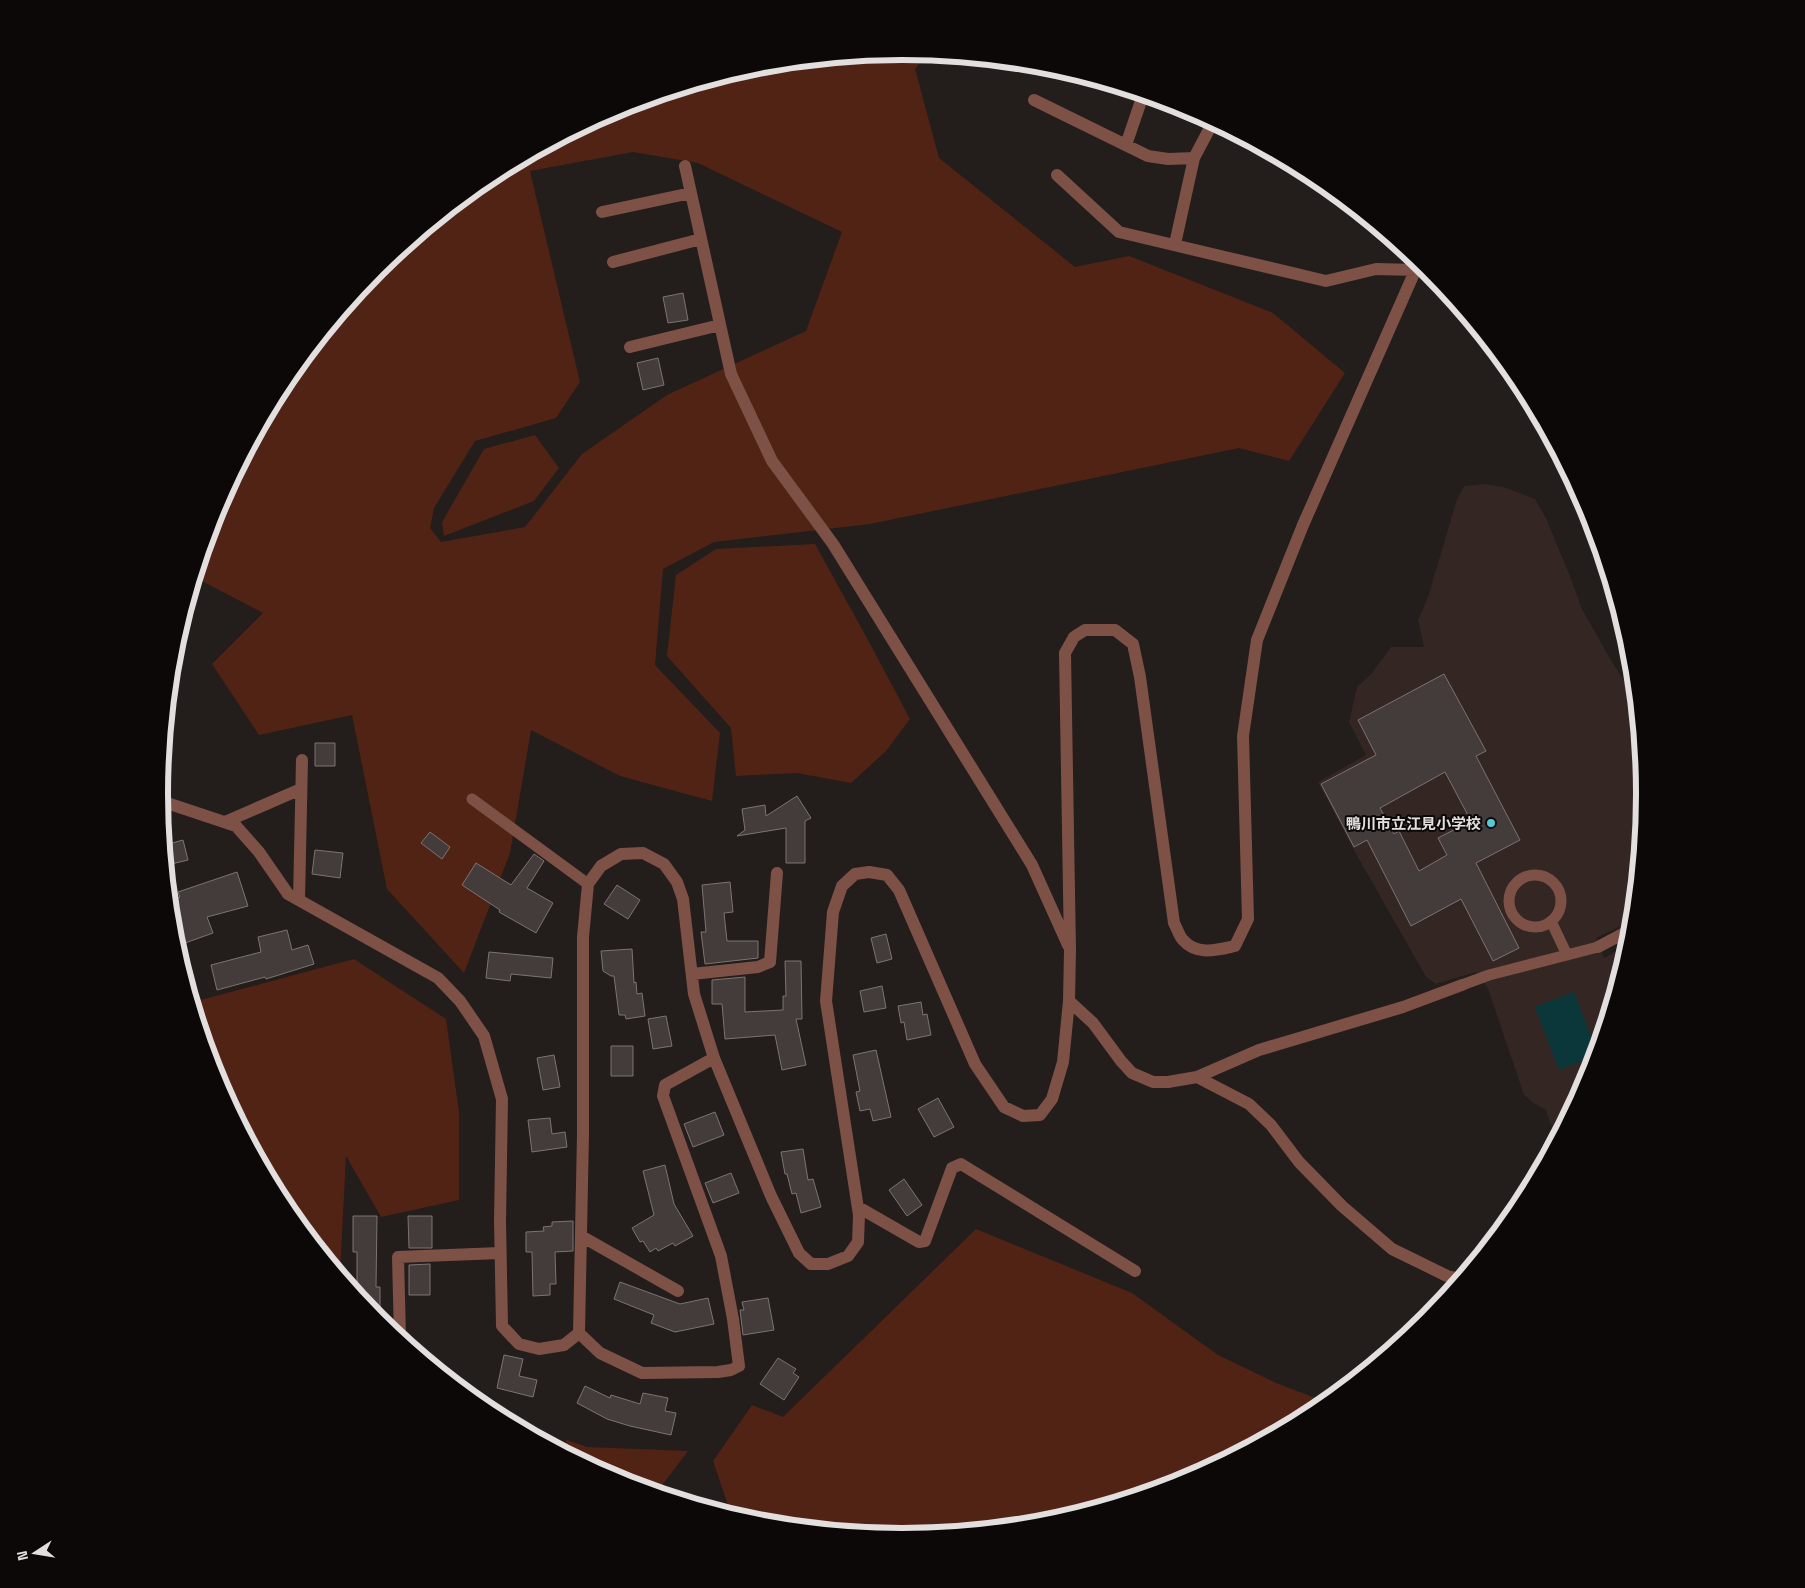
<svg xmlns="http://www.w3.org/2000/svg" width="1805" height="1588" viewBox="0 0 1805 1588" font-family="'Space Grotesk','Noto Sans JP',sans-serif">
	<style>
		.built { fill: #332623 }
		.green { fill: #512315; fill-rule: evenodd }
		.water { fill: #0b373b }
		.building { fill: #433c3a; stroke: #7c7472; fill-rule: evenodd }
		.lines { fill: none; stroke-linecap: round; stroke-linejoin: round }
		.service { stroke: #7d5145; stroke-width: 11 }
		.minor { stroke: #7d5145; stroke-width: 12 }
		.poi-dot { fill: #52cbd7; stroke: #0b0807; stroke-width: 2 }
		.labels { text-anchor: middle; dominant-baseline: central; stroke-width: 4; stroke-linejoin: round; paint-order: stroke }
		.poi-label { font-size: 15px; font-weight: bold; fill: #e3dfde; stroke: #0b0807; text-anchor: end }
		.rim { fill: none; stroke: #e3dfde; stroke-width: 6 }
	</style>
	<rect width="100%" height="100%" fill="#231d1b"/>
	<path class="built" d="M1484 484 1504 487 1535 499 1546 518 1572 581 1581 607 1608 655 1636 701 1645 794 1634 905 1619 927 1596 938 1604 958 1629 944 1589 1079 1556 1140 1546 1110 1532 1102 1524 1095 1488 989 1476 972 1436 984 1426 977 1355 852 1318 782 1366 755 1349 722 1357 687 1371 674 1391 647H1424L1418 620 1428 597 1457 499 1464 486Z"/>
	<path class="green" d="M903 51 927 54 915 69 939 158 1075 267 1129 256 1273 313 1345 373 1289 461 1239 448 870 524 714 542 663 569 655 665 720 733 712 801 620 776 531 730 510 853 464 973 387 889 352 715 259 735 212 664 263 613 196 578 216 509 285 381 378 269 490 176 619 108 758 65ZM633 152 698 163 842 232 806 331 667 395 582 454 525 527 441 542 430 528 434 508 475 441 556 418 580 382 530 171Z
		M535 435 559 468 534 501 444 536 442 522 484 449Z
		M815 544 868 640 910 719 886 751 851 783 797 773 736 776 731 728 667 656 676 575 716 549Z
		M354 959 446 1019 459 1112V1200L381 1217 346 1156 340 1274 285 1206 216 1078 193 1002Z
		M976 1229 1132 1293 1218 1355 1276 1383 1326 1402 1315 1412 1186 1480 1047 1523 902 1537 757 1522 731 1514 713 1461 752 1405 783 1417Z
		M567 1440 587 1447 688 1451 657 1492 618 1480 562 1450Z"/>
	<path class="water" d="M1574 992 1597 1052 1596 1056 1559 1070 1535 1007Z"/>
	<path class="building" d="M683 293 688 320 668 323 663 297Z
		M658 358 664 385 643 390 637 363Z
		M1444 674 1486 751 1476 756 1520 840 1476 863 1519 948 1493 961 1461 899 1411 926 1367 840 1354 847 1321 784 1376 755 1358 720ZM1445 772 1471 821 1438 838 1447 855 1419 871 1399 831 1394 834 1380 808Z
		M315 743H335V766H315Z
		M797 796 811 818 805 821V863H786V828L737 836 745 830 742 809 765 805 766 816Z
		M430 832 450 847 442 859 421 843Z
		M183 840 188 860 167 865 165 845Z
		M315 850 343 853 340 878 312 874Z
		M534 854 544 861 527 888 553 903 536 933 499 912 500 910 462 885 476 863 511 885Z
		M237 872 248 906 207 917 213 933 185 943 181 926 176 918H174L170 900 180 897 178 892Z
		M730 882 733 912 724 913 727 941H758V958L705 964 701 932H706L702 885Z
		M617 885 640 900 628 919 604 904Z
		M287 930 292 950 308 945 314 964 266 979 265 977 217 990 211 965 261 952 258 937Z
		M886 934 892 959 877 963 871 938Z
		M632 949 634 983 636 982 637 994 642 993 645 1016 626 1019 625 1015H619L614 976H611L603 971 601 951Z
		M489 952 553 958 551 978 511 974 510 981 486 978Z
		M785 961H801L802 1019H796L806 1065 782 1070 775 1035 725 1039 722 1004H712V980L745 977V1012L783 1010V996H786Z
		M882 986 886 1008 864 1012 860 991Z
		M921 1002 923 1015 927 1014 931 1035 907 1040 904 1022 901 1023 898 1006Z
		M666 1016 672 1046 653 1049 648 1019Z
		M611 1046H633V1076H611Z
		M876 1050 891 1117 873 1121 870 1109 860 1111 856 1092 860 1091 853 1055Z
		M554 1055 560 1087 543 1090 537 1058Z
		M938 1098 954 1127 934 1137 918 1109Z
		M715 1112 724 1135 693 1147 684 1124Z
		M550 1118 552 1134 565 1132 567 1147 532 1152 528 1120Z
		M803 1149 808 1180 813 1179 821 1207 801 1213 796 1193 792 1194 787 1174H785L781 1152Z
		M665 1165 674 1204 693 1236 675 1246 673 1243 658 1251 656 1248 650 1252 643 1241 640 1242 632 1228 654 1215 643 1171Z
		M731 1173 739 1193 713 1203 705 1183Z
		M904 1179 922 1205 907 1216 889 1190Z
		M353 1216H377L376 1287H380V1321L357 1294V1252H353Z
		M408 1216H432V1248H409Z
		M573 1221V1251L555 1252 556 1284H550V1295L533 1296 532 1252H526V1232L544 1231 543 1227 552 1226V1222Z
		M430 1264V1295H409V1265Z
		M620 1282 680 1304 708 1298 714 1324 675 1332 651 1323 654 1315 614 1299Z
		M768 1298 774 1330 743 1335 740 1310H744L742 1302Z
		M504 1355 523 1359 519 1376 537 1380 533 1397 497 1388Z
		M778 1358 796 1369 793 1373 799 1377 784 1400 760 1384Z
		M585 1386 610 1398 611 1395 640 1404 643 1393 668 1398 665 1411 676 1413 671 1435 630 1426 607 1419 577 1403Z"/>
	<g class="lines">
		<path class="service" d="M472 799 588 884
			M1509 901a26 26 0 1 1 52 0a26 26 0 1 1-52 0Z
			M1551 921 1567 955
			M1462 985 1489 975 1598 947"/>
		<path class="minor" d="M1034 100 1148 156 1168 159 1194 158 1213 122
			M1126 145 1143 95
			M685 166 731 374 772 461 833 544 1032 865 1068 945
			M1057 175 1119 232 1326 281 1376 269 1416 270
			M602 212 691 193
			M1175 244 1194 158
			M613 262 701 239
			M630 347 720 325
			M161 801 236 826 259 852 288 894 438 978 460 1001 484 1036 502 1099 500 1221 502 1326 519 1344 539 1349 564 1345 579 1333 583 1134V937L588 884 601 866 621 854 643 853 664 864 677 882 683 899 694 994 714 1058 771 1196 799 1253 811 1264H828L848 1256 858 1242 859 1215 826 1001 833 912 842 886 855 874 869 872 887 875 899 890 975 1064 1004 1107 1023 1116 1040 1115 1052 1099 1063 1062 1069 1001 1070 950 1065 653 1074 637 1085 630H1115L1133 644 1140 677 1174 923C1177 928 1179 936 1183 940 1197 956 1217 950 1235 946L1248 919 1243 736 1257 640 1303 525 1419 262
			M225 822 301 789
			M299 900 302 760
			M173 929 176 938 175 942
			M1598 947 1632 929
			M692 974 758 967 770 962 777 873
			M1069 1001 1093 1023 1121 1061 1132 1073 1153 1082H1168L1197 1077 1259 1050 1403 1007 1462 985
			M1197 1077 1249 1104 1271 1125 1299 1162 1342 1206 1392 1249 1447 1276 1461 1279
			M858 1207 919 1242 925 1241 952 1168 961 1164 1135 1271
			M581 1236 678 1291
			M579 1333 600 1353 642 1373 718 1372 731 1370 739 1366 733 1319 721 1256 663 1096 665 1085 714 1058
			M400 1337 398 1257 500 1253"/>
	</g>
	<circle class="poi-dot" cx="1491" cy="823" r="5"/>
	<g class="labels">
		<g class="poi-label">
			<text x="1481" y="823">鴨川市立江見小学校</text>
		</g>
	</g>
	<path d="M0 0H1805V1588H0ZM168 794a734 734 0 1 1 1468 0a734 734 0 1 1-1468 0Z" fill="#0b0807" fill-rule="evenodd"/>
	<path class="rim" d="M168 794a734 734 0 1 1 1468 0a734 734 0 1 1-1468 0Z"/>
	<g transform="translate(35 1553) rotate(258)" stroke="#0b0807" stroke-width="4" paint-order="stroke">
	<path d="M0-4L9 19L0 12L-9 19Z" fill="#e3dfde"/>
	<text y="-8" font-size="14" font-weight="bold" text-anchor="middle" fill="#e3dfde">N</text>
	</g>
</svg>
